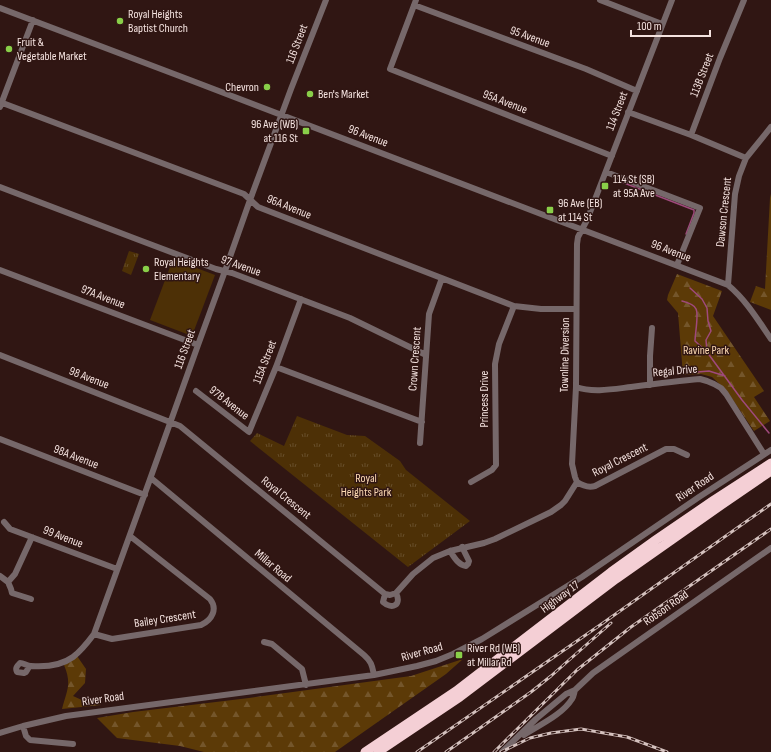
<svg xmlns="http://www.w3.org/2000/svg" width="771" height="752" viewBox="0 0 771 752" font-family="'Sofia Sans Condensed',sans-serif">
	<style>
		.forest { fill: url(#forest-firs) }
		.park { fill: url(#park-tufts) }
		.pitch { fill: #4d3006 }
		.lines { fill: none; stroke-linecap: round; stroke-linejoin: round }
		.stream { stroke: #9f497c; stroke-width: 1.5 }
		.minor { stroke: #76686a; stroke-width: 6 }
		.highway { stroke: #f4cfd5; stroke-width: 9 }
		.rail-casing { stroke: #d4c1be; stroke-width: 3 }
		.rail { stroke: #301613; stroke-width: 1.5; stroke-dasharray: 4.5; stroke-linecap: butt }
		.poi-dot { fill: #89cf49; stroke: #301613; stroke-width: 1.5 }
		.labels { text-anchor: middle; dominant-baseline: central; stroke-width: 3; stroke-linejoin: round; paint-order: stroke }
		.poi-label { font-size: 12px; fill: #f4e2df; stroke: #301613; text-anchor: start }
		.street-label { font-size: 12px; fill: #f4e2df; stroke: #301613 }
		.park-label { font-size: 12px; fill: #fcd9b3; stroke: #301613 }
	</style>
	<defs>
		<pattern id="forest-firs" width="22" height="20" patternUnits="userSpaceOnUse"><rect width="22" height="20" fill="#5c3a07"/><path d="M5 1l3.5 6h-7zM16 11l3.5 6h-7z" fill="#74562b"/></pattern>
		<pattern id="park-tufts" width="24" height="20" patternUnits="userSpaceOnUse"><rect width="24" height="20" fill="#4d3006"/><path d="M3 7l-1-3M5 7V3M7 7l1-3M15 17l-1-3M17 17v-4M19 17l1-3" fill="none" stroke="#674e2a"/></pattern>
	</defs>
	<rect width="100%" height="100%" fill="#301613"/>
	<path class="forest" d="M771 194V310L750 302 756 286 765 289 770 198Z
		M677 274 722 291 713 316 764 391 754 397 770 421 754 431 727 391 712 377 701 374 683 375 678 313 667 300 668 295Z
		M77 656 86 669 85 683 73 696 84 701 101 705 62 709C67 690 72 684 64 665Z
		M463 659 446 674 335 752H204L180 746 117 738 97 718 133 712 249 698 411 676Z"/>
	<path class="park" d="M129 251 139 254 131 275 122 271Z
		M297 416 347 435 365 436 400 461 406 470 470 521 408 567 250 441 257 433 284 446Z"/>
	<path class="pitch" d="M173 259 215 275 192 336 150 320Z"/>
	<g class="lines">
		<path class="stream" d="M619 181 694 210V213L686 234
			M690 288 702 299 707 308 708 321 711 331 706 340 707 352
			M682 301C686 302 694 304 696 309 699 314 695 334 695 341L707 352 742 400 769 433
			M686 373 709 371 725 376"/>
		<path class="minor" d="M416 0 390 69 612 156
			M600 0 662 24
			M414 5 586 69 637 91
			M0 8 190 80 541 214 728 285C746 300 758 320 771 339
			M0 102 244 194 258 207 514 306 541 309H576
			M0 107 33 20
			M628 112 691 135 746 158
			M691 135 720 58 744 0
			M606 172 700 208 677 265
			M0 187 139 240 216 269 232 273 350 318 426 355
			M0 270 198 345
			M728 285 735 194 739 176 746 158 771 127
			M0 355 180 426 385 594 390 595 396 593 413 574 433 558 450 551 484 543 495 539 551 512 561 505 565 501 577 482C583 486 588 488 595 486L666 449H674L687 455
			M276 367 422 422
			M650 385V356L652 328
			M576 387C593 393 614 389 631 387 654 384 677 381 700 379L707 381 714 384 721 388 726 394 764 454
			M196 391 249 432 276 367 301 299
			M0 439 145 495
			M420 443 429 314 442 278
			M151 478 364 655C372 662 372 666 374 675
			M471 482 492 470 496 465 495 364 499 344 514 306
			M577 482 575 477 572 464 576 387 577 244 578 237 587 220 672 0
			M4 522 10 529 117 569
			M450 551C454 557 458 565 466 566L468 564 469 561 462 547
			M0 576 8 582
			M385 594 383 602C392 610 402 605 396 593
			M31 599 12 593 11 589 8 582 15 574 32 537
			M94 634 112 639 201 625C212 620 218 609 210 599L130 536
			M264 642 272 644 302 669 306 685
			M29 667 26 672 24 673 17 672C15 668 17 666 20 663 24 663 27 666 31 666 45 667 62 665 73 657 81 651 88 642 94 634L149 482 198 345 225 271 250 200 291 89 326 0
			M23 726 26 736 30 740 73 744
			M0 733 23 726 66 716 374 675 417 666 436 661 453 654 482 639 582 577 699 497 771 450
			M524 735C539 725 562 715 572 699 574 696 574 693 575 690
			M502 752 536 719 566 694 575 690 593 673 771 548"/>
		<path class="highway" d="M365 752 456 691 611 572 657 539 714 500 771 463
			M378 752 460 697 616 579 717 508 771 471"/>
		<g class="rail-casing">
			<path id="rail" d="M417 752 603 623 771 504
				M446 752 531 692 551 676 611 623
				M494 752 577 670 631 627 771 529
				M501 752 530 738 551 733 581 729 627 737 667 752"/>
		</g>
		<use href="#rail" class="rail"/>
	</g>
	<g class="poi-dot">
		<circle cx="120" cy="21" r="4"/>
		<circle cx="9" cy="49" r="4"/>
		<circle cx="267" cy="87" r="4"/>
		<circle cx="310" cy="94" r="4"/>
		<rect x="302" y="127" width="8" height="8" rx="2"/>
		<rect x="601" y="182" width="8" height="8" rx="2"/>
		<rect x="546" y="206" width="8" height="8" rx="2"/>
		<circle cx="146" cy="269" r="4"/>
		<rect x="455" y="651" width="8" height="8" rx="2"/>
	</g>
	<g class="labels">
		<g class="poi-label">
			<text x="128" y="14">Royal Heights<tspan x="128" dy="14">Baptist Church</tspan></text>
			<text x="17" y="42">Fruit &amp;<tspan x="17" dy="14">Vegetable Market</tspan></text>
			<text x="259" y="87" text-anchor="end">Chevron</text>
			<text x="318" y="94">Ben's Market</text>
			<text x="298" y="124" text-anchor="end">96 Ave (WB)<tspan x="298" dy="14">at 116 St</tspan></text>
			<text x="613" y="179">114 St (SB)<tspan x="613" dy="14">at 95A Ave</tspan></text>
			<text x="558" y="203">96 Ave (EB)<tspan x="558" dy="14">at 114 St</tspan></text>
			<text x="154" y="262">Royal Heights<tspan x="154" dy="14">Elementary</tspan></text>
			<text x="467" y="648">River Rd (WB)<tspan x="467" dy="14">at Millar Rd</tspan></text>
		</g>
		<g class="street-label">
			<text transform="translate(530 37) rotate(20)">95 Avenue</text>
			<text transform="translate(297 44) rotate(-69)">116 Street</text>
			<text transform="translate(702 75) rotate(-69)">113B Street</text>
			<text transform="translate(505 102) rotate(21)">95A Avenue</text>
			<text transform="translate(617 111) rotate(-69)">114 Street</text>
			<text transform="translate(368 136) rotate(21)">96 Avenue</text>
			<text transform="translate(289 207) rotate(22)">96A Avenue</text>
			<text transform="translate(724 212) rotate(-84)">Dawson Crescent</text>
			<text transform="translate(671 251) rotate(21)">96 Avenue</text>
			<text transform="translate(241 266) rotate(19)">97 Avenue</text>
			<text transform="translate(103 297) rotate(21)">97A Avenue</text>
			<text transform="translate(185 349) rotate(-70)">116 Street</text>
			<text transform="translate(565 355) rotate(-89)">Townline Diversion</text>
			<text transform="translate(415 359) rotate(-86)">Crown Crescent</text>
			<text transform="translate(265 362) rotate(-69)">115A Street</text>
			<text transform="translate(675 371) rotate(-5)">Regal Drive</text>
			<text transform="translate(89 378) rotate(21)">98 Avenue</text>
			<text transform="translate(484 399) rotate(-90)">Princess Drive</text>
			<text transform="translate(229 403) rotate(38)">97B Avenue</text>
			<text transform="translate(76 457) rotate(21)">98A Avenue</text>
			<text transform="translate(620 460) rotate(-27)">Royal Crescent</text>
			<text transform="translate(695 487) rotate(-34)">River Road</text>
			<text transform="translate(286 498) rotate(39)">Royal Crescent</text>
			<text transform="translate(63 537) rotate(21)">99 Avenue</text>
			<text transform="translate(273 566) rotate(40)">Millar Road</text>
			<text transform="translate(560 597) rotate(-37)">Highway 17</text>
			<text transform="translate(666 608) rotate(-35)">Robson Road</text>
			<text transform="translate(165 619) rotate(-9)">Bailey Crescent</text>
			<text transform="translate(422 652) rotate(-16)">River Road</text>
			<text transform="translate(103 699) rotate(-8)">River Road</text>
		</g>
		<g class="park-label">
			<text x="706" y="350">Ravine Park</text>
			<text x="366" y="478">Royal<tspan x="366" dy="14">Heights Park</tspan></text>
		</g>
	</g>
	<path d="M631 30v6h79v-6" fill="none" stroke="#f4e2df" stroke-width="2"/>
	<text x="637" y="30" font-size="12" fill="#f4e2df" stroke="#301613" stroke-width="3" paint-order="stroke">100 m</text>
</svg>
